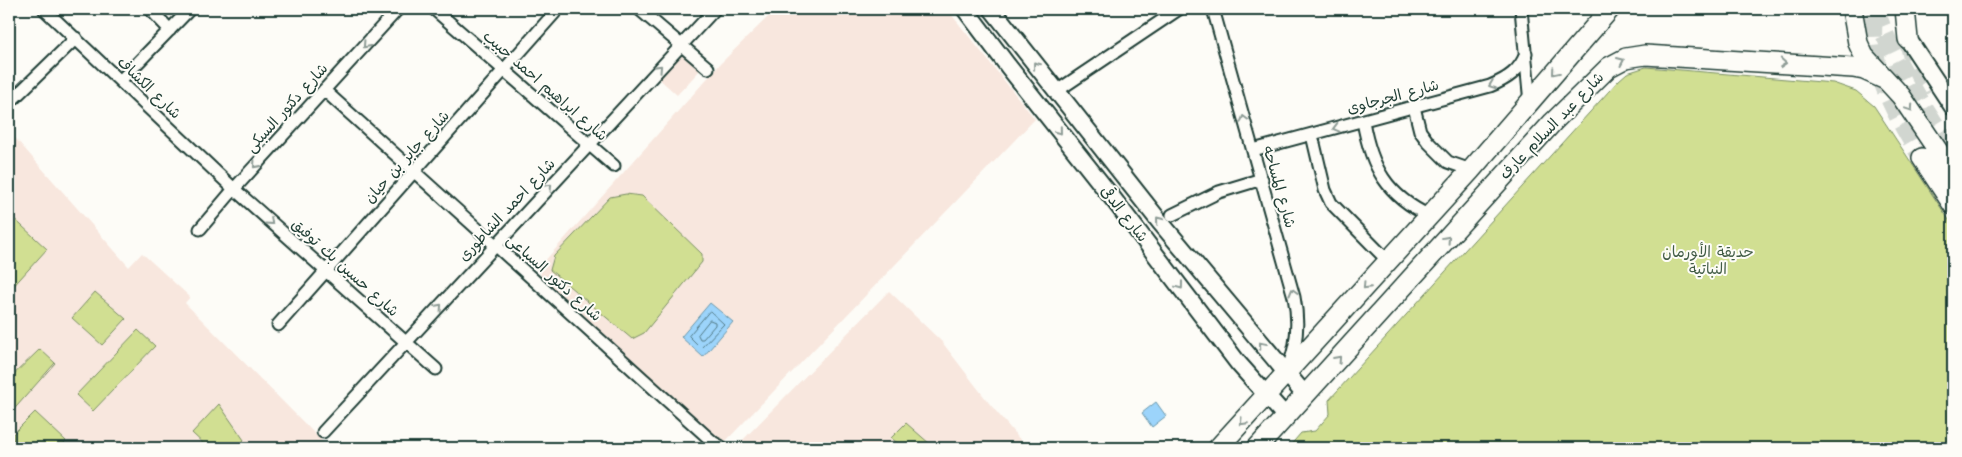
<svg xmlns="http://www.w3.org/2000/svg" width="1962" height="457" viewBox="0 0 1962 457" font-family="'Architects Daughter','Playpen Sans Arabic',sans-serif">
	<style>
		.built { fill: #f8e7de }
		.green { fill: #d1df92; stroke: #788e63 }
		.water { fill: #9cd4fb; stroke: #6a98ab }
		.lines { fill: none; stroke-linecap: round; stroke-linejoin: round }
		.shore { stroke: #517984; stroke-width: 1 }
		.primary-tunnel { stroke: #d1d6d0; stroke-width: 19; stroke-dasharray: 19 9; stroke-linecap: butt }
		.street-casing { stroke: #1f3d34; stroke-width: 15 }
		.secondary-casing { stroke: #1f3d34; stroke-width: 20 }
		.primary-casing { stroke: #1f3d34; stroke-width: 22 }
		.street { stroke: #fdfcf7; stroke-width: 11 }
		.secondary { stroke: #fdfcf7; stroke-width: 16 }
		.primary { stroke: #fdfcf7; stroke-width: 19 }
		.oneway { stroke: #8e9c96 }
		.labels { text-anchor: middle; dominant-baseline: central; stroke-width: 4; stroke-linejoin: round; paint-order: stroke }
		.street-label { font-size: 15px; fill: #1f3d34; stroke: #fdfcf7 }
		.park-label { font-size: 15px; fill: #435d47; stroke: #fdfcf7 }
	</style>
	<rect width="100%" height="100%" fill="#fdfcf7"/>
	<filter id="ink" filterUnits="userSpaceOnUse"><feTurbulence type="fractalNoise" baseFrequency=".02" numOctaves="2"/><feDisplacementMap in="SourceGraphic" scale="10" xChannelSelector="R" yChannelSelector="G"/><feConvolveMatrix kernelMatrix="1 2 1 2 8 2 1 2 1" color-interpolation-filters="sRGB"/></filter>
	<g filter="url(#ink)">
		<path class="built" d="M776 9H947L1035 119 724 443 540 279 542 264 721 63Z
			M679 49 701 69 677 95 655 75Z
			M9 131 129 267 142 253 190 297 185 303 329 448H9Z
			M889 291 942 342 989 403 1027 448H735Z"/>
		<path class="green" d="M1646 67 1833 83 1856 91 1874 106 1953 226V442L1945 448H1288L1301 433 1315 431 1330 414 1329 400 1619 80 1627 73Z
			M626 194 642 196 702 254V262L644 333 632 339 550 270 554 256 610 197Z
			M9 214 47 249 10 290 9 289Z
			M95 292 126 319 102 345 72 318Z
			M138 330 155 346 93 411 76 395Z
			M40 349 55 363 9 415V379Z
			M219 404 244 440 236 448H208L192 433Z
			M35 412 66 441 59 448 14 447 13 434Z
			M906 423 930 444 927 448H904L891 438Z"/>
		<path class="water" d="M710 303 733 322 703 357 681 337Z
			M1156 402 1166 416 1152 427 1142 413Z"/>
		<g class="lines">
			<path class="shore" d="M710 311 724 324 701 348 689 336Z
				M710 320 715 322V325L703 339H700L698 335Z"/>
			<path class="primary-tunnel" d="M1875 9C1893 62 1924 107 1953 154
				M1874 18C1865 63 1900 121 1922 158
				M1908 39 1914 64 1929 93"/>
			<g class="street-casing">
				<path id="street" d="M44 9 234 189 436 369
					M150 9 170 30
					M434 9 614 166
					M639 9 708 68
					M1213 9 1294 297C1299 321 1298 342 1289 365
					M1521 9 1530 103
					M120 81 190 9
					M324 90 714 443 720 446
					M1057 91 1179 9
					M9 103 76 38
					M1414 107 1420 131 1428 142 1448 162 1471 170
					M1363 121C1371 167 1387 196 1430 216
					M1312 135 1325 190 1331 203 1389 262
					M1253 150 1490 86C1507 79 1520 71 1526 53
					M1172 215 1219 192 1262 179
					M200 229 234 189 398 9
					M278 325 558 9
					M323 432 715 9"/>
			</g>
			<g class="secondary-casing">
				<path id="secondary" d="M965 9 1008 66 1114 200 1238 363 1286 417
					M992 9 1160 222 1305 395
					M1908 39 1953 107"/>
			</g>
			<g class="primary-casing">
				<path id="primary" d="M1852 9 1858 43 1864 56 1901 96 1953 173
					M1905 9 1908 39
					M1922 158 1953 205
					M1218 448 1471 170 1610 9
					M1257 448 1553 122 1609 67 1626 58 1645 55 1853 68 1864 70 1886 80"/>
			</g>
			<use href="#street" class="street"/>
			<use href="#secondary" class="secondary"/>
			<use href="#primary" class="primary"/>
		</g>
		<defs><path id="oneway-chevron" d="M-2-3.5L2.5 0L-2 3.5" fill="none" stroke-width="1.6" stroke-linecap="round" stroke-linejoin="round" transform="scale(1.25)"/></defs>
		<g class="oneway">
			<use href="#oneway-chevron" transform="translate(366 45) rotate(132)"/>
			<use href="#oneway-chevron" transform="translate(1621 61) rotate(-24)"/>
			<use href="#oneway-chevron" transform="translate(1783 63) rotate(4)"/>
			<use href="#oneway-chevron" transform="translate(1036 65) rotate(-128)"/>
			<use href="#oneway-chevron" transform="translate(659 68) rotate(-47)"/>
			<use href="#oneway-chevron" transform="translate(1555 72) rotate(130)"/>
			<use href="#oneway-chevron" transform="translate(1492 85) rotate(159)"/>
			<use href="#oneway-chevron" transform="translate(1910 108) rotate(56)"/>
			<use href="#oneway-chevron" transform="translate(1244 119) rotate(-106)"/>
			<use href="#oneway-chevron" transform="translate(1336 128) rotate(165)"/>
			<use href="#oneway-chevron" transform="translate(1059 131) rotate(51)"/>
			<use href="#oneway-chevron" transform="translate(256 165) rotate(132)"/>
			<use href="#oneway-chevron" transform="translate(549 187) rotate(-47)"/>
			<use href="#oneway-chevron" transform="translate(1159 220) rotate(-129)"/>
			<use href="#oneway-chevron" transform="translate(270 222) rotate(42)"/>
			<use href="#oneway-chevron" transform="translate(1447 239) rotate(-48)"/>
			<use href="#oneway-chevron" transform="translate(1180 286) rotate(53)"/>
			<use href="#oneway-chevron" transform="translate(1366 286) rotate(133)"/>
			<use href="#oneway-chevron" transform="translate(1293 292) rotate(-105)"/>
			<use href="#oneway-chevron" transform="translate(439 307) rotate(-48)"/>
			<use href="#oneway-chevron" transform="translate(1262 345) rotate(-130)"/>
			<use href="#oneway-chevron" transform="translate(1338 359) rotate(-48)"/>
			<use href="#oneway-chevron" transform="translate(1243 422) rotate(133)"/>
		</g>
	</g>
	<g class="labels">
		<g class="street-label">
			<text transform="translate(545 86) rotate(41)">شارع ابراهيم احمد حبيب</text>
			<text transform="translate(149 88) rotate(44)">شارع الكشاف</text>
			<text transform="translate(1393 97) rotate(-15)">شارع الجرجاوى</text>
			<text transform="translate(287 108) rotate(-48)">شارع دكتور السبكى</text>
			<text transform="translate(1552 126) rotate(-46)">شارع عبد السلام عارف</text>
			<text transform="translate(407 157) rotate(-48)">شارع جابر بن حيان</text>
			<text transform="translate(1279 187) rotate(74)">شارع المساحه</text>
			<text transform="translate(507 210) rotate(-47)">شارع احمد الشاطورى</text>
			<text transform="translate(1124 214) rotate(52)">شارع الدقى</text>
			<text transform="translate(345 268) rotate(42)">شارع حسين بك توفيق</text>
			<text transform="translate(554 278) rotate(42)">شارع دكتور السباعى</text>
		</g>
		<g class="park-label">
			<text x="1708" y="252">حديقة الأورمان<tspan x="1708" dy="17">النباتية</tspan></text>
		</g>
	</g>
	<rect width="1962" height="457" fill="none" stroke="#fdfcf7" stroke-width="30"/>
	<rect x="15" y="15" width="1932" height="427" fill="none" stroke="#1f3d34" stroke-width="2" filter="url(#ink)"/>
</svg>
